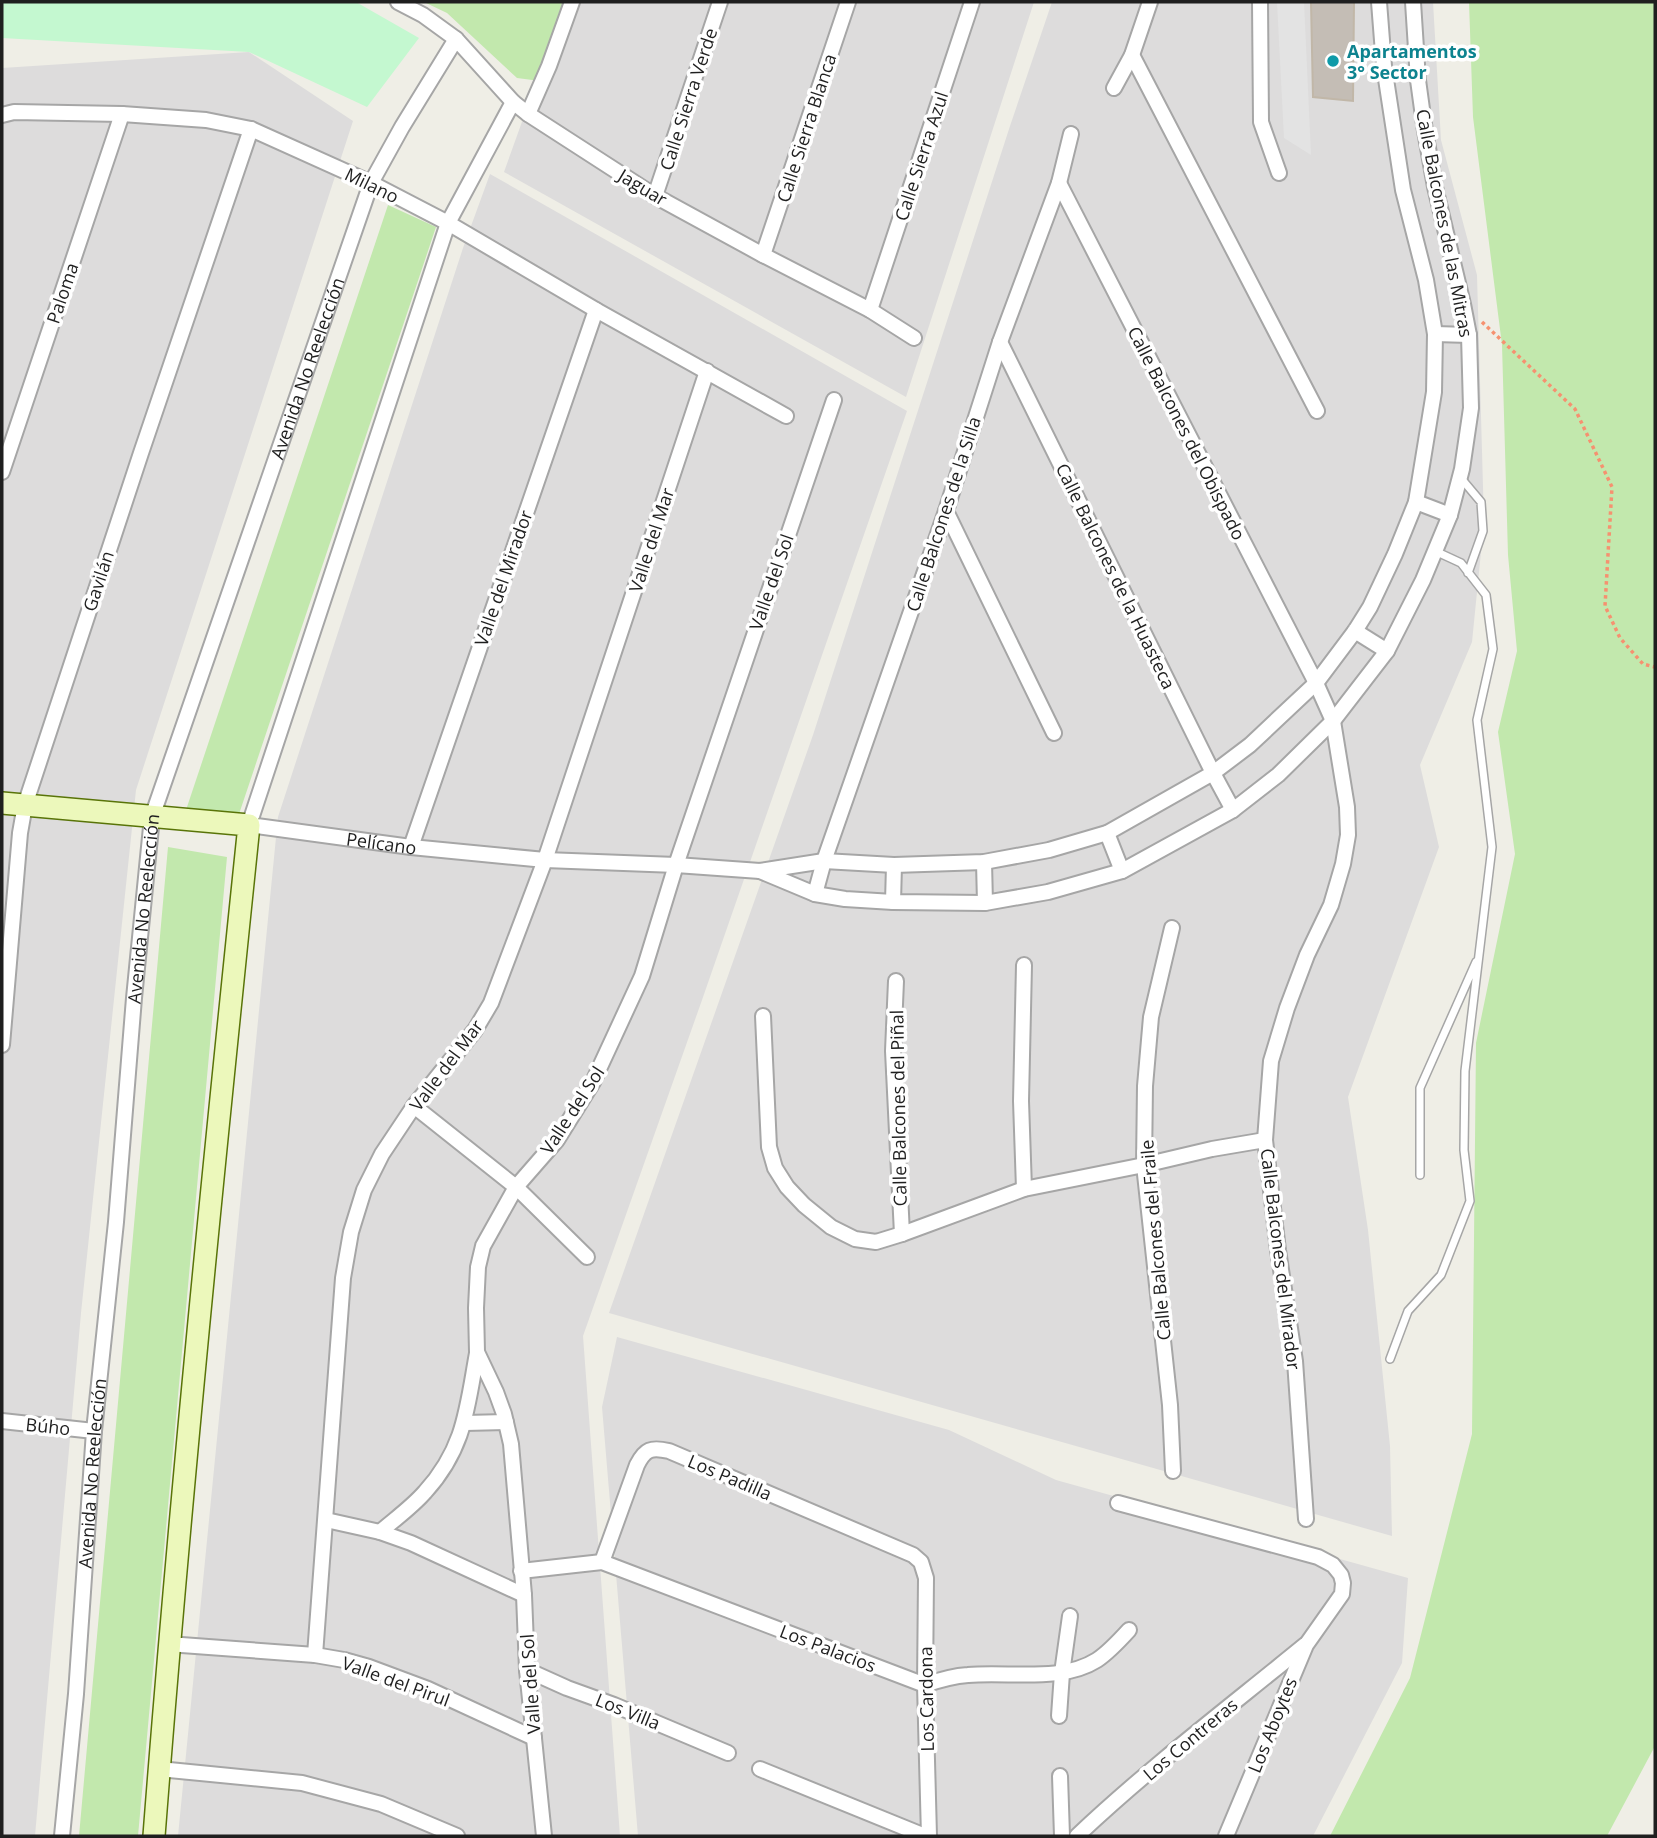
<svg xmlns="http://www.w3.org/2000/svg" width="1657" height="1838" viewBox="0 0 1657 1838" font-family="'Open Sans',sans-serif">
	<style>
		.residential { fill: #dddcdc }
		.grass { fill: #c2e8ad }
		.park { fill: #c4f8d0 }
		.parking { fill: #e3e3e3 }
		.building { fill: #c4bdb5; stroke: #c1b7a8; stroke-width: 2 }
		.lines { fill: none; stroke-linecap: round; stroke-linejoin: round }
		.lane-casing { stroke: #a6a6a6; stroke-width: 10 }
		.street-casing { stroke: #a6a6a6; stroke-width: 18 }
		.secondary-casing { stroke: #597408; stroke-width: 24 }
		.path { stroke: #f69170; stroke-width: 3.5; stroke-dasharray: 3.5 3.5; stroke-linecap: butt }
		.lane { stroke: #fff; stroke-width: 7 }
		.street { stroke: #fff; stroke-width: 14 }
		.secondary { stroke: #ecf8bb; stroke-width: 21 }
		.culture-dot { fill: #0f9aa8; stroke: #fff; stroke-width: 2.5 }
		.labels { text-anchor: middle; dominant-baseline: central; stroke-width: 7; stroke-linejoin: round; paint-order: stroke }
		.culture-label { font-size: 18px; font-weight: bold; fill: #0d838f; stroke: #fff; text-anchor: start }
		.street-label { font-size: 18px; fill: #1f1f1f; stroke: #fff }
	</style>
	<rect width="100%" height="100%" fill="#efeee6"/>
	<path class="residential" d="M565 2H1034L906 397 504 172Z
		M1052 2H1433L1441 140 1477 275 1484 522 1472 642 1420 765 1439 847 1348 1097 1368 1230 1390 1446 1392 1536 609 1313 813 735 1010 126Z
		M249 52 353 121 136 790 81 1313 35 1836H2V68Z
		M490 174 907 411 702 1000 583 1336 620 1836H178L278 817 463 248Z
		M617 1337 949 1430 1056 1480 1408 1578 1402 1663 1313 1836H638L602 1407Z"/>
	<path class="grass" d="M424 2H567L540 81 517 78 447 13Z
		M1469 2H1655V1746L1607 1836H1330L1410 1678 1472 1434 1476 1043 1515 854 1498 732 1517 651 1508 555 1502 345 1473 117Z
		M388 205 436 227 237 820 185 813Z
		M168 847 227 857 138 1836H79Z"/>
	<path class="park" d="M2 2H356L419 38 367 107 249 52 2 38Z"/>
	<path class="parking" d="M1277 2H1304L1311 155 1284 138Z"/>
	<path class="building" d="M1311 2H1354L1353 101 1313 97Z"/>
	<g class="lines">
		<g class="lane-casing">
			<path id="lane" d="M1460 477 1481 502 1483 531 1468 573
				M1420 1175V1088L1476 962
				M1390 1359 1408 1311 1441 1275 1470 1201 1464 1150 1465 1071 1492 847 1477 720 1493 649 1486 595 1461 563 1435 551"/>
		</g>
		<g class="street-casing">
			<g id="street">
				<path d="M398 2 423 15 456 39 513 102 528 114 655 196 763 255 870 310 914 338"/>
				<path d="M1260 2 1261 122 1279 173"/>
				<path d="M1132 55 1317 411"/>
				<path d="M1114 88 1132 55 1150 2"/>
				<path id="s1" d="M513 102 448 223 249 825 411 847 545 860 676 865 760 871 824 861 894 865 984 862 1049 850 1107 833 1213 773 1250 745 1316 683 1355 631 1370 607 1395 554 1416 502 1434 392 1435 334 1426 280 1403 190 1384 66 1379 2"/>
				<path d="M528 114 549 66 572 2"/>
				<path d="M2 115 14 112 122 114 206 120 251 129 371 183 448 223 596 310 786 416"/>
				<path d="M1059 183 1316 683 1333 721 1347 807 1348 835 1343 864 1331 905 1307 955 1287 1008 1271 1061 1265 1140 1278 1250 1295 1361 1306 1519"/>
				<path d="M655 196 720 2"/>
				<path d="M763 255 848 2"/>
				<path d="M870 310 972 2"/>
				<path d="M1435 334 1469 335"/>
				<path d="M1000 342 1213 773 1233 810"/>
				<path d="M2 472 122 114"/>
				<path d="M1416 502 1450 515"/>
				<path d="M946 511 1054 733"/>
				<path d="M1355 631 1387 651"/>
				<path d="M1107 833 1122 871"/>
				<path d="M411 847 596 310"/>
				<path d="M984 862 985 903"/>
				<path d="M760 871 815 894 845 899 893 902 985 903 1048 892 1122 871 1233 810 1278 775 1333 721 1387 651 1423 580 1450 515 1462 469 1471 408 1469 335 1463 304 1435 187 1425 131 1418 80 1413 2"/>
				<path d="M815 894 824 861 946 511 1000 342 1059 183 1071 134"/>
				<path d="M893 902 894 865"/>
				<path d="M1172 928 1151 1017 1145 1086 1144 1165 1170 1405 1173 1471"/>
				<path d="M1024 965 1021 1101 1024 1189"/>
				<path d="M896 981 893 1051 902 1234"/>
				<path d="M763 1016 769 1147 775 1168 787 1187 804 1205 831 1227 855 1239 876 1242 902 1234 1024 1189 1144 1165 1212 1149 1265 1140"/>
				<path d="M2 1045 20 833 25 805 141 453 251 129"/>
				<path d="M414 1106 516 1187 587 1257"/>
				<path d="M2 1421 94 1431"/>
				<path d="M465 1423 506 1422"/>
				<path d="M1118 1503 1318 1557 1333 1565 1341 1575 1343 1583 1342 1594 1306 1645 1226 1836"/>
				<path d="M326 1520 380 1532 411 1543 524 1595"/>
				<path d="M380 1532C395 1519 412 1507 425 1492 465 1448 467 1408 477 1353"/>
				<path d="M602 1562 637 1465C645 1449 651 1447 669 1451L913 1555 921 1562 926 1578 925 1685 929 1836"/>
				<path d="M521 1571 602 1562 925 1685C939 1680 952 1676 968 1675 1008 1671 1061 1683 1097 1660 1109 1652 1119 1641 1129 1630"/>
				<path d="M168 1644 315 1655 344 1660 369 1667 428 1689 534 1738"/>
				<path d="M315 1655 343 1278 351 1232 364 1190 382 1154 414 1106 475 1030 491 1003 545 860 707 371"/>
				<path d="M527 1670 567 1688 614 1705 728 1753"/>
				<path d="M1059 1716 1062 1673 1070 1616"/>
				<path d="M159 1769 302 1783 381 1804 457 1836"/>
				<path d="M760 1769 925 1836"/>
				<path d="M1060 1776 1062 1836"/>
				<path id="s2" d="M62 1836 76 1694 94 1431 116 1222 134 998 152 817 371 183 402 127 456 39"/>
				<path d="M544 1836 527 1670 524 1595 511 1444 504 1414 496 1392 477 1352 476 1308 478 1267 483 1246 516 1187 557 1140 593 1082 642 976 676 865 834 400"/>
				<path d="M1077 1836C1149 1768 1228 1708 1305 1645"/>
			</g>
		</g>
		<g class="secondary-casing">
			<path id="secondary" d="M2 803 249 825C214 1162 180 1499 154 1836"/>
		</g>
		<path class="path" d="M1482 322 1575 409 1612 487 1605 606 1620 638 1643 664 1655 667"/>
		<use href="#lane" class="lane"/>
		<use href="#street" class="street"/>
		<use href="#secondary" class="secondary"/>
	</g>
	<circle class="culture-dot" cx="1333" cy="61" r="7"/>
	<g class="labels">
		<g class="culture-label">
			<text x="1347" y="51">Apartamentos<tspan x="1347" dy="21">3° Sector</tspan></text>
		</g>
		<g class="street-label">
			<text transform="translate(688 99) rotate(-72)">Calle Sierra Verde</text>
			<text transform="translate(806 128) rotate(-72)">Calle Sierra Blanca</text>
			<text transform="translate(921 156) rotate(-72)">Calle Sierra Azul</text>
			<text transform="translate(372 185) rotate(26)">Milano</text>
			<text transform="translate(643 187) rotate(31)">Jaguar</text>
			<text transform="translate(1445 223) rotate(79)">Calle Balcones de las Mitras</text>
			<text transform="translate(62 293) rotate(-71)">Paloma</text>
			<text stroke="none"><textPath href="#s2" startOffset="1498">Avenida No Reelección</textPath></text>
			<text transform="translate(1187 433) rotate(63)">Calle Balcones del Obispado</text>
			<text transform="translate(943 514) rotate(-72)">Calle Balcones de la Silla</text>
			<text transform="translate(651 540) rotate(-72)">Valle del Mar</text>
			<text transform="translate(1116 576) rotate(64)">Calle Balcones de la Huasteca</text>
			<text transform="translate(503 578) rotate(-71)">Valle del Mirador</text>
			<text transform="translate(98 581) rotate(-72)">Gavilán</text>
			<text transform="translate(771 582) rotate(-71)">Valle del Sol</text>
			<text stroke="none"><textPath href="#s1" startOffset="905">Pelícano</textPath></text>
			<text stroke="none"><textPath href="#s2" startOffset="931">Avenida No Reelección</textPath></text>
			<text transform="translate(446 1065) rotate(-53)">Valle del Mar</text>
			<text transform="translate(898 1108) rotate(-91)">Calle Balcones del Piñal</text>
			<text transform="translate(572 1110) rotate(-57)">Valle del Sol</text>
			<text transform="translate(1155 1240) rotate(-95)">Calle Balcones del Fraile</text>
			<text transform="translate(1281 1259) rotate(83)">Calle Balcones del Mirador</text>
			<text transform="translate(48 1426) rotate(6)">Búho</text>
			<text stroke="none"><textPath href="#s2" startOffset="364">Avenida No Reelección</textPath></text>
			<text transform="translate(730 1477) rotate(23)">Los Padilla</text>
			<text transform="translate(828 1648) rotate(21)">Los Palacios</text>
			<text transform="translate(396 1681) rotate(20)">Valle del Pirul</text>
			<text transform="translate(530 1684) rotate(-94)">Valle del Sol</text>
			<text transform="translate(926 1699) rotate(-91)">Los Cardona</text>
			<text transform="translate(628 1711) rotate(22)">Los Villa</text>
			<text transform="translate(1272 1725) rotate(-68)">Los Aboytes</text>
			<text transform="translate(1190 1739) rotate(-40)">Los Contreras</text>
		</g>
	</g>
	<rect width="1657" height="1838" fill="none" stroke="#1f1f1f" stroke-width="7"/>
</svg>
